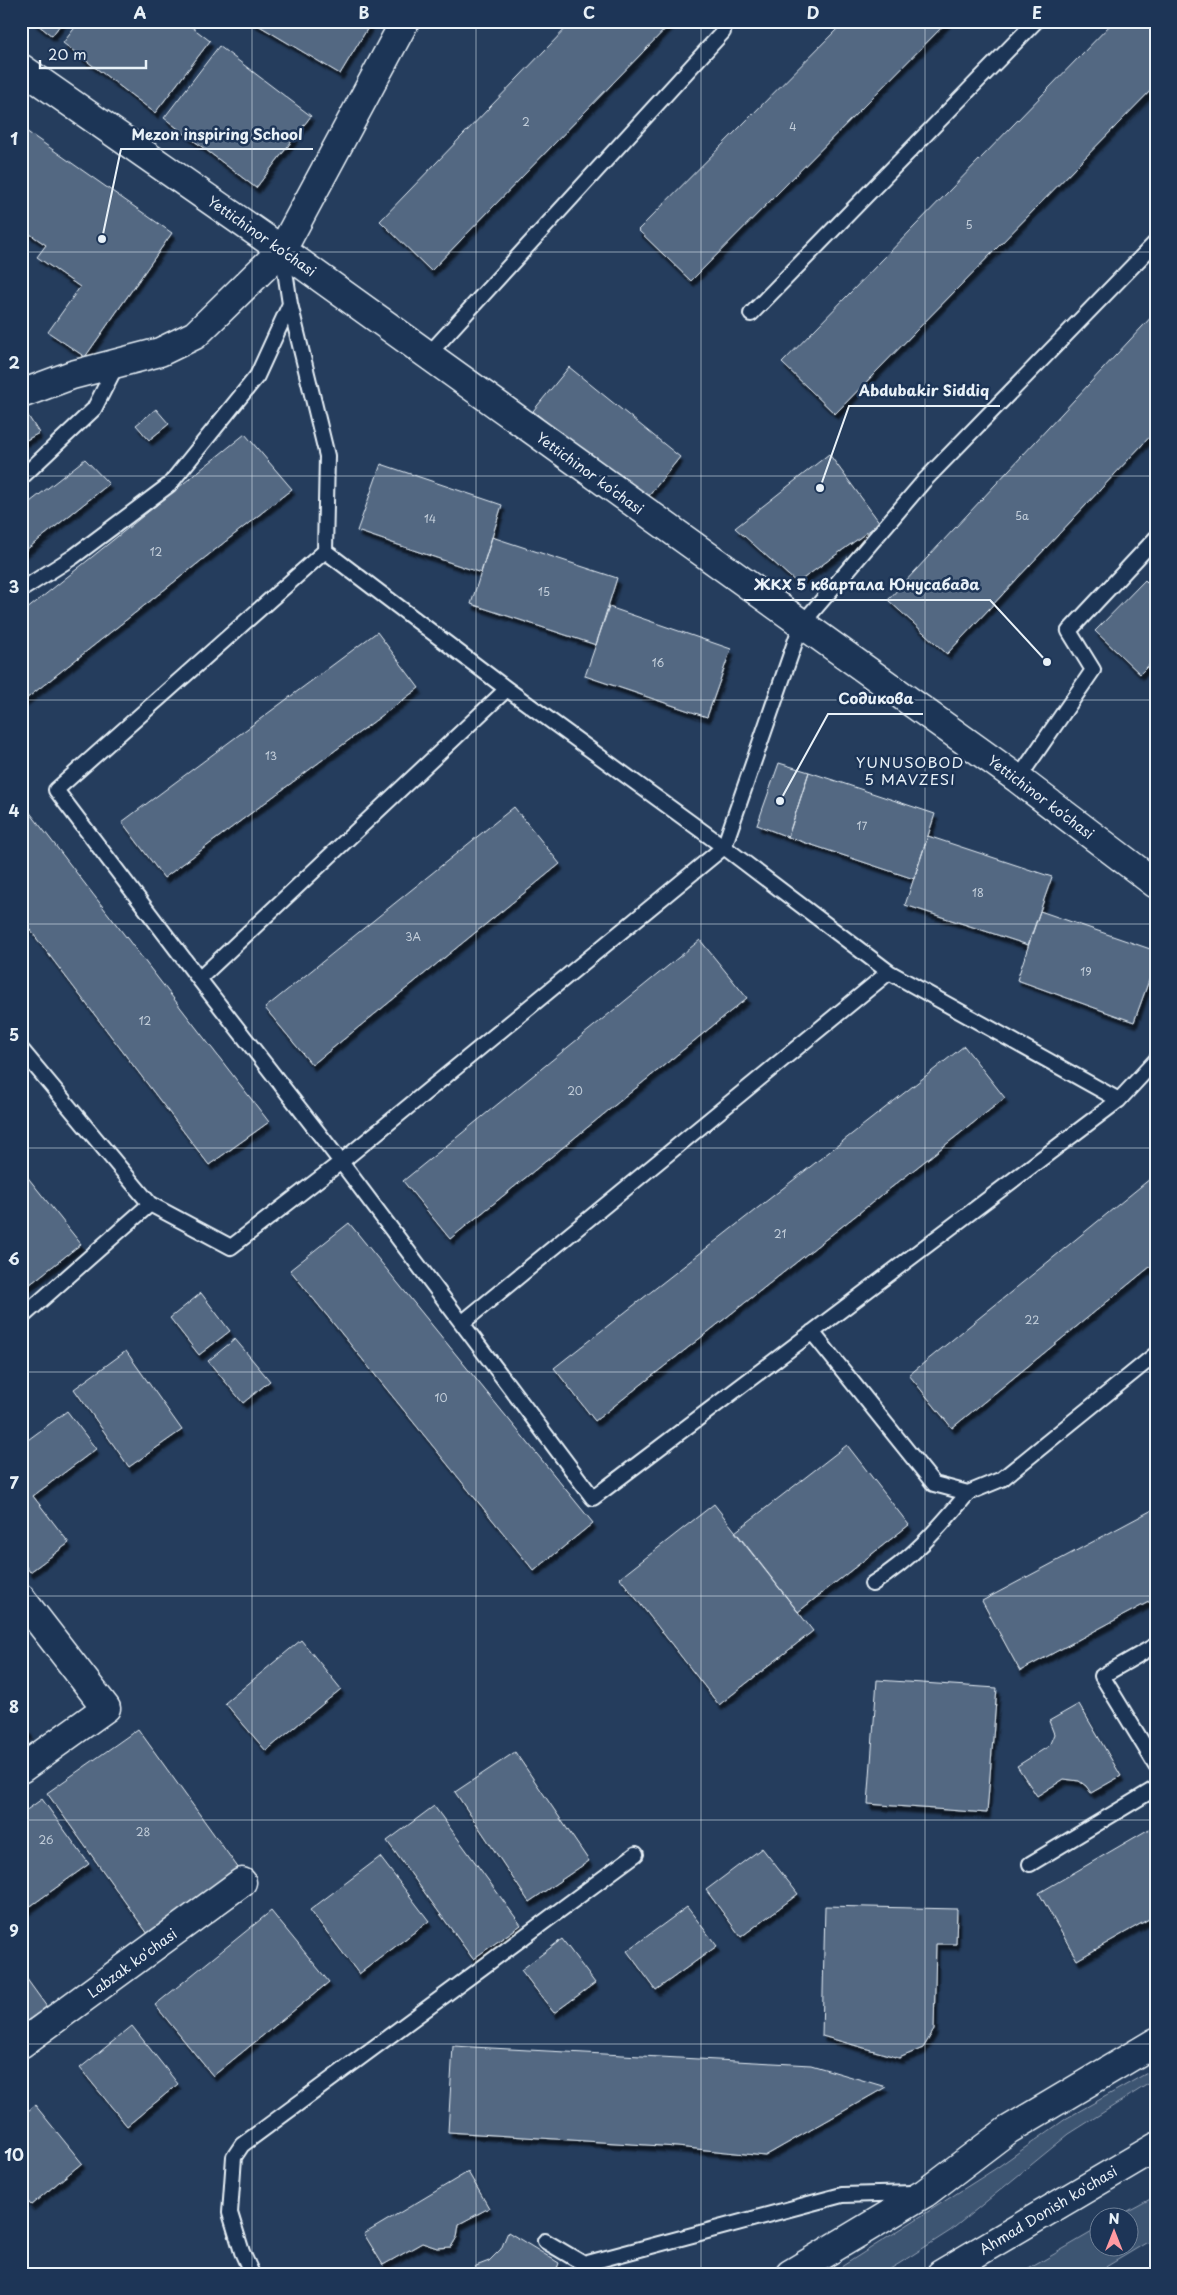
<svg xmlns="http://www.w3.org/2000/svg" width="1177" height="2295" viewBox="0 0 1177 2295" font-family="'Playpen Sans',sans-serif">
	<style>
		.green { fill: #3e5472; stroke: #93a2b5 }
		.building { fill: #536782; stroke: #e8f1f8; filter: url(#shadow) }
		.lines { fill: none; stroke-linecap: round; stroke-linejoin: round }
		.service-casing { stroke: #e8f1f8; stroke-width: 18 }
		.minor-casing { stroke: #e8f1f8; stroke-width: 31 }
		.tertiary-casing { stroke: #e8f1f8; stroke-width: 31 }
		.primary-casing { stroke: #e8f1f8; stroke-width: 31 }
		.service { stroke: #1d3557; stroke-width: 14 }
		.minor { stroke: #1d3557; stroke-width: 28 }
		.tertiary { stroke: #1d3557; stroke-width: 28 }
		.primary { stroke: #1d3557; stroke-width: 28 }
		.grid { fill: none; stroke: #e8f1f8; stroke-width: 1; stroke-opacity: 0.55 }
		.labels { text-anchor: middle; dominant-baseline: central; stroke-width: 5; stroke-linejoin: round; paint-order: stroke }
		.number-label { font-size: 11px; fill: #c3ceda }
		.street-label { font-size: 14px; fill: #e8f1f8; stroke: #1d3557 }
		.neighbourhood-label { font-size: 15px; letter-spacing: 1px; fill: #e8f1f8; stroke: #1d3557 }
		.leader { fill: none; stroke: #e8f1f8; stroke-width: 2 }
		.callout-dot { fill: #e8f1f8; stroke: #1d3557; stroke-width: 2 }
		.callout-label { font-size: 15px; text-anchor: middle; font-weight: bold; fill: #e8f1f8; stroke: #1d3557; stroke-width: 5; stroke-linejoin: round; paint-order: stroke }
		.neatline { fill: none; stroke: #e8f1f8; stroke-width: 2 }
		.grid-label { font-size: 16px; text-anchor: middle; font-weight: bold; fill: #e8f1f8 }
	</style>
	<defs>
		<filter id="shadow"><feDropShadow dx="3" dy="5.5" stdDeviation="1" flood-color="#0009"/></filter>
	</defs>
	<rect width="100%" height="100%" fill="#253d5d"/>
	<filter id="ink" filterUnits="userSpaceOnUse"><feTurbulence type="fractalNoise" baseFrequency=".02" numOctaves="2"/><feDisplacementMap in="SourceGraphic" scale="10" xChannelSelector="R" yChannelSelector="G"/><feConvolveMatrix kernelMatrix="1 2 1 2 8 2 1 2 1" color-interpolation-filters="sRGB"/></filter>
	<g filter="url(#ink)">
		<path class="green" d="M1156 2068V2079L1069 2134 950 2231 900 2263 882 2274H830L995 2169 1067 2118Z
			M1156 2196V2237L1094 2274H1020L1099 2228 1100 2248H1130V2218L1117 2217Z"/>
		<path class="building" d="M33 21H63L52 36Z
			M80 21H184L210 41 155 113 63 43Z
			M251 21H372L340 74Z
			M573 21H673L431 271 380 221Z
			M845 21H948L691 281 638 230Z
			M1114 21H1156V85L835 414 782 363Z
			M219 46 311 116 256 188 164 118Z
			M26 131 172 233 85 357 48 332 80 287 37 257 46 245 21 228V138Z
			M1156 312V430L947 654 888 600Z
			M569 367 680 457 644 502 533 411Z
			M156 409 169 424 149 440 136 425Z
			M25 411 39 433 21 443V413Z
			M245 434 292 489 21 703V614Z
			M829 454 880 523 797 583 735 528Z
			M85 459 109 484 21 554V509Z
			M381 464 502 505 481 573 357 531Z
			M492 537 617 578 596 645 471 604Z
			M1145 580 1156 591V658L1140 674 1095 631Z
			M609 607 731 649 707 717 585 676Z
			M377 632 419 688 164 878 122 822Z
			M779 763 809 772 788 837 757 825Z
			M809 772 935 814 914 879 788 837Z
			M21 801 269 1122 209 1165 21 918Z
			M514 807 560 864 312 1065 265 1008Z
			M928 836 1052 877 1028 945 905 905Z
			M1040 911 1156 951V961L1134 1022 1017 980Z
			M700 940 747 998 450 1239 403 1181Z
			M964 1046 1005 1098 595 1421 554 1368Z
			M21 1169 81 1244 24 1289 21 1285Z
			M1156 1174V1262L952 1428 909 1375Z
			M349 1223 593 1523 534 1571 290 1270Z
			M201 1293 230 1331 199 1355 170 1318Z
			M235 1339 270 1381 243 1403 208 1361Z
			M126 1351 182 1430 129 1467 74 1389Z
			M67 1411 96 1449 33 1496 69 1543 30 1572 21 1560V1445Z
			M847 1445 909 1525 798 1612 735 1532Z
			M1156 1468V1482L1149 1471Z
			M714 1504 813 1631 719 1705 620 1578Z
			M1156 1508V1598L1020 1671 982 1601Z
			M301 1640 341 1689 266 1751 225 1703Z
			M877 1680 997 1688 987 1813 868 1804Z
			M1079 1704 1121 1776 1091 1793 1086 1786 1079 1781 1064 1779 1037 1796 1017 1766 1049 1746 1054 1734 1049 1721Z
			M21 1721 30 1733 21 1739Z
			M138 1729 239 1869 148 1934 47 1793Z
			M515 1752 589 1861 529 1902 455 1792Z
			M42 1799 89 1864 21 1913V1814Z
			M434 1806 521 1925 473 1959 387 1841Z
			M1156 1825V1915L1077 1960 1039 1893Z
			M762 1848 798 1894 741 1937 706 1890Z
			M380 1857 429 1921 359 1974 310 1910Z
			M825 1906 957 1909 956 1944H936L934 2030 923 2048 899 2058 822 2036Z
			M687 1907 717 1946 656 1990 627 1951Z
			M271 1911 329 1982 213 2076 155 2005Z
			M562 1939 595 1983 554 2013 521 1970Z
			M21 1971 47 2007 21 2025Z
			M132 2026 178 2084 127 2126 80 2068Z
			M453 2046 811 2065 886 2087 765 2156 677 2147 448 2132Z
			M35 2105 82 2163 31 2205 21 2194V2117Z
			M468 2172 489 2208 459 2224 457 2237 451 2247 437 2248 422 2243 383 2265 364 2234Z
			M508 2232 559 2263 555 2274H471L476 2266 489 2261 501 2249Z"/>
		<g class="lines">
			<g class="service-casing">
				<path id="service" d="M290 304 327 456 325 551 56 790 199 979 341 1162 593 1498 1119 1100 1156 1060
					M751 314 1036 21
					M427 356 723 32
					M21 478 94 409 117 364
					M325 551 507 689 724 847 889 972 1119 1100
					M21 590 73 557 169 485 257 376 290 304 282 251
					M1018 779 1093 670 1069 631 1156 538
					M199 979 507 689
					M21 1049 150 1204 231 1247 341 1162 724 847 801 625 924 481 1156 242
					M21 1318 150 1204
					M462 1323 889 972
					M812 1332 934 1484 968 1493 1002 1479 1156 1354
					M872 1584C912 1559 938 1529 968 1493
					M1156 1645 1102 1676 1156 1765
					M1030 1864 1156 1788
					M545 2241 584 2264 842 2195 914 2193
					M252 2274 242 2252 230 2213 234 2157 242 2145 636 1854"/>
			</g>
			<g class="minor-casing">
				<path id="minor" d="M21 68 282 250 1018 779 1156 884
					M21 394 72 375 160 352 195 335 282 250 405 21
					M21 1598 106 1708 21 1769
					M21 2044 242 1882"/>
			</g>
			<g class="tertiary-casing">
				<path id="tertiary" d="M790 2274 925 2193 1008 2130 1156 2042"/>
			</g>
			<g class="primary-casing">
				<path id="primary" d="M941 2274 1156 2147"/>
			</g>
			<use href="#service" class="service"/>
			<use href="#minor" class="minor"/>
			<use href="#tertiary" class="tertiary"/>
			<use href="#primary" class="primary"/>
		</g>
	</g>
	<path class="grid" d="M252 21V2274M476 21V2274M701 21V2274M925 21V2274M21 252H1156M21 476H1156M21 700H1156M21 924H1156M21 1148H1156M21 1372H1156M21 1596H1156M21 1820H1156M21 2044H1156"/>
	<g class="labels">
		<g class="number-label">
			<text x="526" y="121">2</text>
			<text x="793" y="126">4</text>
			<text x="969" y="224">5</text>
			<text x="1022" y="515">5а</text>
			<text x="430" y="518">14</text>
			<text x="156" y="551">12</text>
			<text x="544" y="591">15</text>
			<text x="658" y="662">16</text>
			<text x="271" y="755">13</text>
			<text x="862" y="825">17</text>
			<text x="978" y="892">18</text>
			<text x="413" y="936">3А</text>
			<text x="1086" y="971">19</text>
			<text x="145" y="1020">12</text>
			<text x="575" y="1090">20</text>
			<text x="780" y="1233">21</text>
			<text x="1032" y="1319">22</text>
			<text x="441" y="1397">10</text>
			<text x="143" y="1831">28</text>
			<text x="46" y="1839">26</text>
		</g>
		<g class="street-label">
			<text transform="translate(262 236) rotate(35)">Yettichinor ko‘chasi</text>
			<text transform="translate(590 473) rotate(36)">Yettichinor ko‘chasi</text>
			<text transform="translate(1041 797) rotate(37)">Yettichinor ko‘chasi</text>
			<text transform="translate(132 1963) rotate(-36)">Labzak ko'chasi</text>
			<text transform="translate(1048 2210) rotate(-31)">Ahmad Donish ko'chasi</text>
		</g>
		<g class="neighbourhood-label">
			<text x="910" y="761">YUNUSOBOD<tspan x="910" dy="17">5 MAVZESI</tspan></text>
		</g>
	</g>
	<path class="leader" d="M102 239L121 149H313M820 488L849 406H1000M1047 662L990 600H744M780 801L828 714H923"/>
	<g class="callout-dot">
		<circle cx="102" cy="239" r="5"/>
		<circle cx="820" cy="488" r="5"/>
		<circle cx="1047" cy="662" r="5"/>
		<circle cx="780" cy="801" r="5"/>
	</g>
	<g class="callout-label">
		<text x="217" y="140">Mezon inspiring School</text>
		<text x="924" y="396">Abdubakir Siddiq</text>
		<text x="867" y="590">ЖКХ 5 квартала Юнусабада</text>
		<text x="876" y="704">Содикова</text>
	</g>
	<rect width="1177" height="2295" fill="none" stroke="#1d3557" stroke-width="55"/>
	<g transform="translate(1114 2232)"><circle r="24" fill="#1d3557" stroke="#6e8097"/>
	<path d="M0-4L9 19L0 12L-9 19Z" fill="#ff9aa2"/>
	<text y="-8" font-size="14" font-weight="bold" text-anchor="middle" fill="#e8f1f8">N</text>
	</g>
	<path d="M40 60v8h106v-8" fill="none" stroke="#e8f1f8" stroke-width="2.5"/>
	<text x="48" y="60" font-size="15" fill="#e8f1f8" stroke="#1d3557" stroke-width="4" paint-order="stroke">20 m</text>
	<rect x="28" y="28" width="1122" height="2240" class="neatline"/>
	<g class="grid-label">
		<text x="140" y="19">A</text>
		<text x="364" y="19">B</text>
		<text x="589" y="19">C</text>
		<text x="813" y="19">D</text>
		<text x="1037" y="19">E</text>
		<text x="14" y="145">1</text>
		<text x="14" y="369">2</text>
		<text x="14" y="593">3</text>
		<text x="14" y="817">4</text>
		<text x="14" y="1041">5</text>
		<text x="14" y="1265">6</text>
		<text x="14" y="1489">7</text>
		<text x="14" y="1713">8</text>
		<text x="14" y="1937">9</text>
		<text x="14" y="2161">10</text>
	</g>
</svg>
